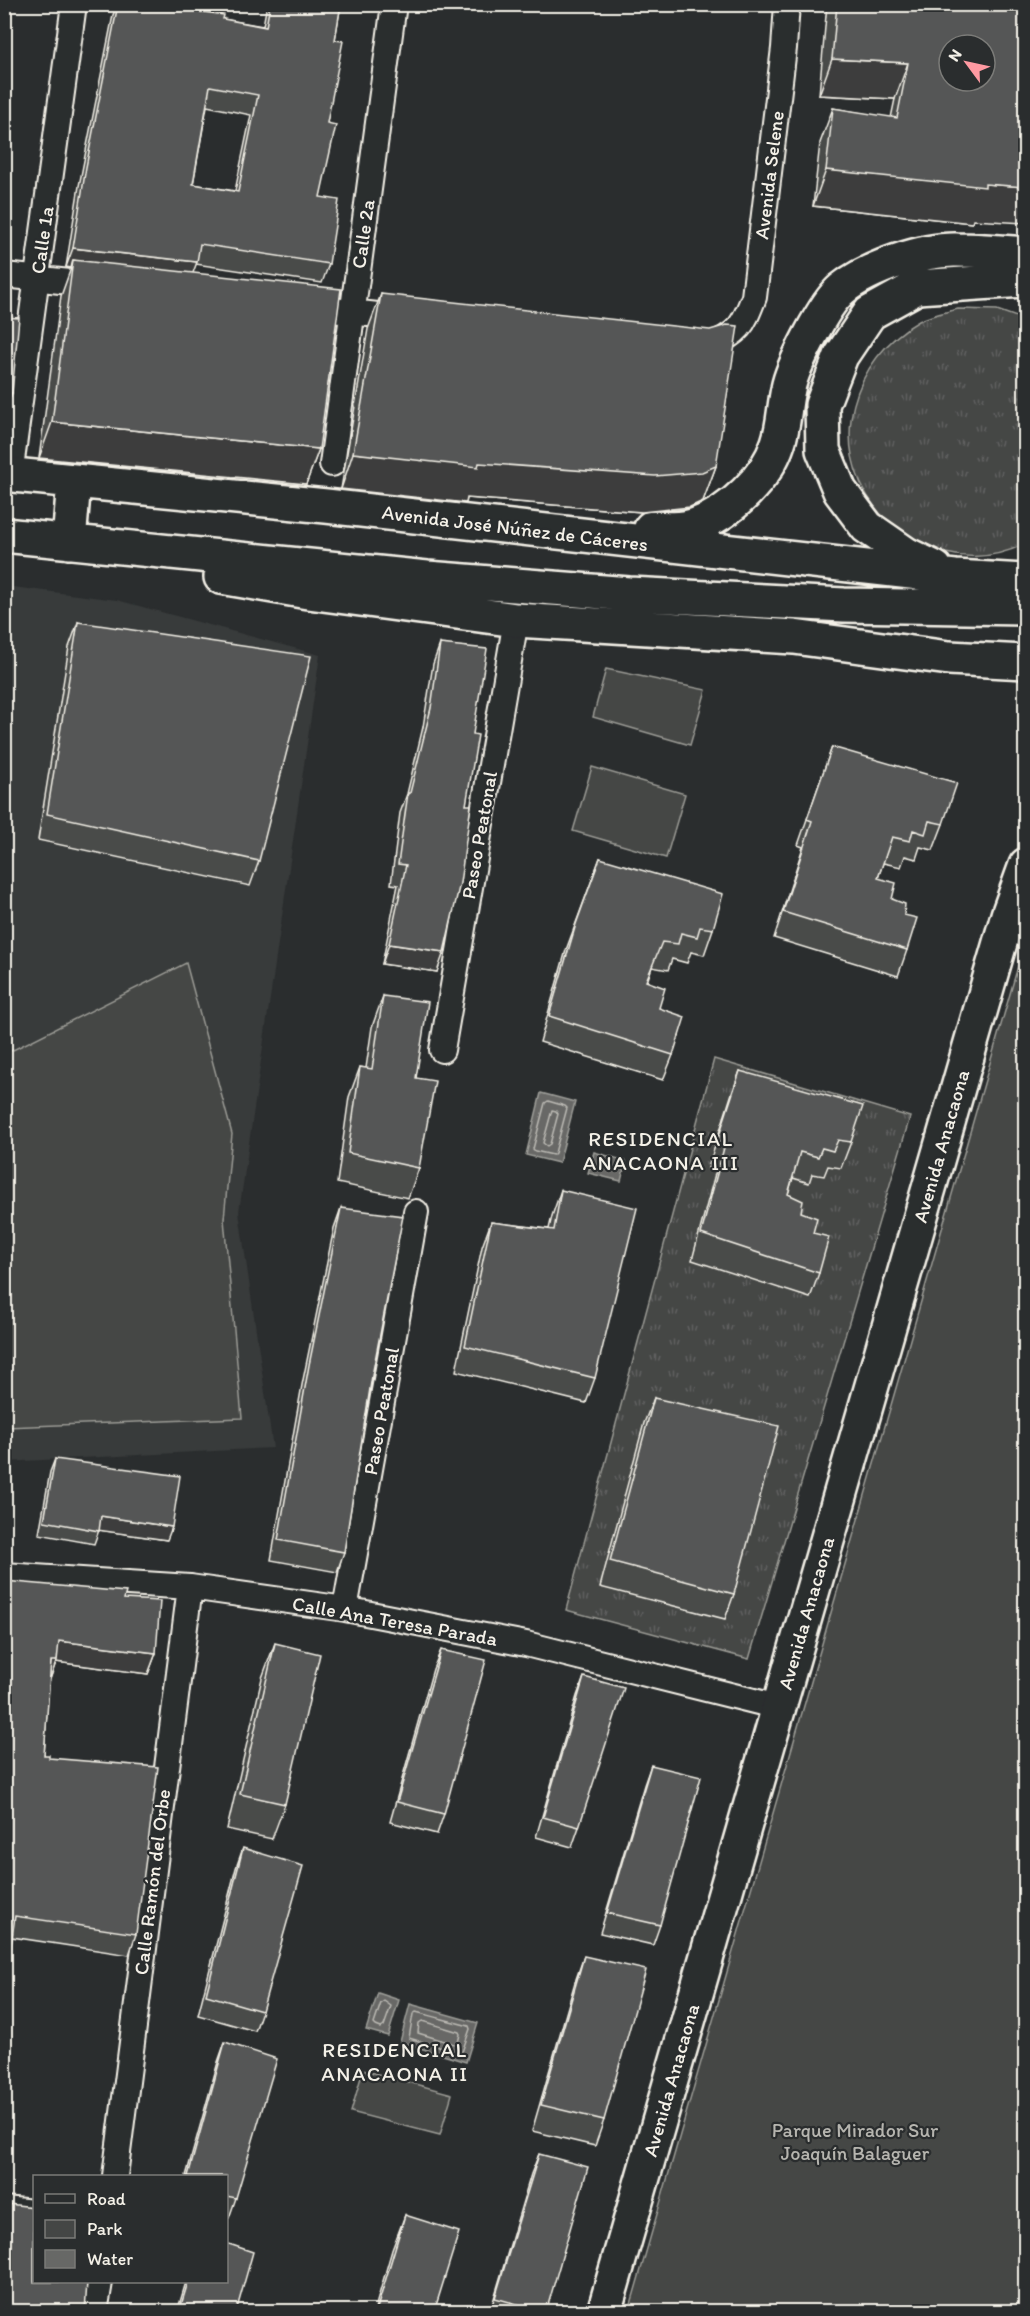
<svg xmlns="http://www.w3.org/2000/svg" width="1030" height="2316" viewBox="0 0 1030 2316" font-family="Itim,sans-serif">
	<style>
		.built { fill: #373a3a }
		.grass { fill: url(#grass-tufts); stroke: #9c9c96; stroke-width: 1.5 }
		.park { fill: #444645; stroke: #9c9c96; stroke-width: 1.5 }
		.water { fill: #676866; stroke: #9f9f9a; stroke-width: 1.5 }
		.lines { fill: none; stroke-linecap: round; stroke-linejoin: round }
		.shore { stroke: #bcbab4; stroke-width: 1.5 }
		.street-casing { stroke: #f4f1e8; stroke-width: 28 }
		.secondary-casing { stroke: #f4f1e8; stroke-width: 38 }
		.primary-casing { stroke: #f4f1e8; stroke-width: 38 }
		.street { stroke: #2a2d2e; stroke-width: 24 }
		.secondary { stroke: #2a2d2e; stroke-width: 33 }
		.primary { stroke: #2a2d2e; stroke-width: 33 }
		.wall { fill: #494b4a; stroke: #f4f1e8; stroke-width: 1.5; fill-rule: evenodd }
		.shaded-wall { fill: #3c3d3c; stroke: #f4f1e8; stroke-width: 1.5 }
		.building { fill: #555756; stroke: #f4f1e8; stroke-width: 1.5; fill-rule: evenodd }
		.labels { text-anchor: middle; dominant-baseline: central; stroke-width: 4.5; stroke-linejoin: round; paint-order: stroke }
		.street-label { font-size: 20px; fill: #f4f1e8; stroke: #2a2d2e }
		.park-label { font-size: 20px; fill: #b6b5af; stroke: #2a2d2e }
		.neighbourhood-label { font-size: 21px; letter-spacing: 1.5px; fill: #f4f1e8; stroke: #2a2d2e }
	</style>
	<defs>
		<pattern id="grass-tufts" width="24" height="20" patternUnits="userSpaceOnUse" patternTransform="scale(1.5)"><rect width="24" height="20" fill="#444645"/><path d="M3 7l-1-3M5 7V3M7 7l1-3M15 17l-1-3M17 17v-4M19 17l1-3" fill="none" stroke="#606160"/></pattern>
	</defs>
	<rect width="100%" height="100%" fill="#2a2d2e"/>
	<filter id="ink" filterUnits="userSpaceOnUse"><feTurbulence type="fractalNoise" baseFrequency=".0167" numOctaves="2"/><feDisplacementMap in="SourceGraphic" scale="12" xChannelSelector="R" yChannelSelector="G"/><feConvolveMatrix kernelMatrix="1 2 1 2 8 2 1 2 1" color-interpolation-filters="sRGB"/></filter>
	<g filter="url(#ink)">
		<path class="built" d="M5 586 117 600 320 655 239 1212 273 1448 5 1462Z"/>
		<path class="grass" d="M958 309 997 310 1025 320V544C1000 556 973 560 946 553 939 551 931 550 924 548 905 539 888 524 875 507 827 444 852 359 919 321 930 315 946 312 958 309Z
			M714 1059 910 1117 749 1659 566 1610Z"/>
		<path class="park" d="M606 669 706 690 690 745 593 717Z
			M592 767 685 794 666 858 573 831Z
			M1025 942V2311H629Z
			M186 963 232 1134 224 1219 242 1418 5 1427V1054Z
			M363 2070 452 2094 440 2135 351 2112Z"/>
		<path class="water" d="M541 1093 575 1102 559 1163 526 1155Z
			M594 1152 626 1161 621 1181 588 1173Z
			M378 1993 399 2000 388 2036 366 2030Z
			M410 2004 478 2023 466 2062 400 2042Z"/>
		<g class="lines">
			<path class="shore" d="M548 1101 565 1106 567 1108 555 1153 553 1155 535 1151 533 1149 545 1103Z
				M552 1110 556 1111 558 1114 550 1144 547 1146 543 1143Z
				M384 2001 391 2006 384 2026 381 2028 376 2026 374 2024 381 2003Z
				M416 2012 469 2026 470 2029 462 2052 459 2053 409 2038 413 2014Z
				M422 2021 459 2032 460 2034 458 2043 454 2044 418 2033 419 2023Z"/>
			<g class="street-casing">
				<path id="street" d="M4 275 98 285
					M305 307 405 318
					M710 346C739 333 743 326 754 297L784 48 787 4
					M332 464 394 4
					M10 475 74 4
					M442 1050 516 620
					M4 1575 190 1587 345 1609 526 1644 778 1707
					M345 1609 416 1212
					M115 2176 190 1587
					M4 2209 34 2212
					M95 2312 100 2282"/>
			</g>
			<g class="secondary-casing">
				<path id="secondary" d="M604 2312 1008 915 1026 865"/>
			</g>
			<g class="primary-casing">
				<path id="primary" d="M4 474 326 506 955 577 1026 581
					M651 528C666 529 682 530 696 525 731 513 767 477 778 443 784 426 784 407 788 389 792 367 824 304 842 289 868 268 923 249 957 250 980 250 1003 252 1026 254
					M4 535 427 578 629 594 844 605 1026 608
					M69 542 74 481
					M935 568 906 554 867 527 840 491 823 450 822 405 841 356 870 313 917 287 1026 280
					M221 577 308 592 516 620 794 637 949 658 1026 662"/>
			</g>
			<use href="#street" class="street"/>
			<use href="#secondary" class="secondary"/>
			<use href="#primary" class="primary"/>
		</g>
		<path class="wall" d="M117 4H199L198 11 223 19 263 26 267 4H341L335 40 320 197 329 264 322 283 196 264 192 273 319 449 306 484 39 458 61 296 71 268 66 267 79 186 113 15ZM207 106 251 115 235 191 193 184Z
			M827 4H1026L972 223 813 206 820 143 833 108 891 118 895 99 819 95Z
			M381 294 716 466 703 501 690 507 642 512 467 498 466 503 341 489 368 329Z
			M78 622 259 861 250 886 38 840 69 647Z
			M440 644 473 734 437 972 382 964 398 885 391 884 400 813 407 794 423 727 433 664Z
			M832 747 943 824 933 850 920 847 916 859 905 856 901 867 883 863 878 878 904 915 907 950 898 976 774 938 803 847 798 845Z
			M600 858 713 929 704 955 691 952 687 963 672 959 668 970 652 967 647 982 659 1008 673 1055 663 1080 540 1042 566 950Z
			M383 996 416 1078 419 1168 408 1198 337 1183 349 1097 360 1067 366 1068 372 1027Z
			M740 1071 851 1142 841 1168 828 1166 824 1176 812 1174 809 1183 793 1178 788 1194 801 1212 813 1233 819 1273 810 1298 692 1260 716 1170 708 1168 731 1096Z
			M561 1190 595 1378 586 1403 456 1371 482 1247 491 1222 549 1229 552 1216Z
			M341 1208 372 1376 344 1552 337 1572 271 1560 302 1385 334 1228Z
			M654 1398 734 1594 725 1619 600 1587 644 1423Z
			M55 1459 167 1540 99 1530 94 1544 39 1534 50 1472Z
			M4 1581 124 1599 156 1653 148 1674 56 1662 49 1682 44 1755 49 1758 136 1934 129 1955 12 1937Z
			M275 1643 285 1804 272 1839 227 1829 262 1678Z
			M441 1650 444 1814 437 1834 390 1822 433 1669Z
			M584 1677 579 1827 572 1847 536 1837 577 1696Z
			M651 1765 660 1925 653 1945 600 1933 644 1785Z
			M243 1848 262 2011 255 2031 198 2015 236 1868Z
			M584 1956 604 2120 595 2146 532 2131 575 1982Z
			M225 2042 236 2198 229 2218H226V2176H186L218 2062Z
			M539 2154 546 2312H490L531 2174Z
			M405 2215 434 2312H374L392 2250Z
			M186 2282H226L236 2312H177Z"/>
		<path class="shaded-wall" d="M832 59 908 63 895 99 819 95Z
			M826 170 985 184 1026 187V223L973 220 972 223 813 206Z
			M73 248 197 262 190 281 73 260 71 268 66 267Z
			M4 393H12L4 415Z
			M52 422 319 449 306 484 39 458Z
			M353 453 479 463 716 466 703 501 690 507 642 512 467 498 466 503 341 489Z
			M389 944 444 952 437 972 382 964Z
			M101 1516 172 1527 167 1540 97 1530Z
			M59 1641 156 1653 148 1674 56 1662 49 1682 51 1661Z"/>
		<path class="building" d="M118 4H199L198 11 224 15 223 19 266 27 270 4H341L335 40 343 41 327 123 336 125 320 197 339 200 329 264 200 244 197 262 73 248 86 167ZM210 86 258 95 238 192 193 184Z
			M837 4H1026V187L985 184V187L826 170 833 108 897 118 908 63 832 59ZM949 45H985V81H949Z
			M73 260 341 289 319 449 52 422Z
			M381 294 710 330 727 325 738 326 716 466 702 472 655 476 479 463 478 467 353 453Z
			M4 317 19 318 12 393H4Z
			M78 622 311 656 259 861 47 814Z
			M440 644 487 649 473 734 478 735 466 805H471L460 883 444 952 389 944 406 865 398 864 408 793H410L431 708Z
			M832 747 957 783 943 824 929 821 925 834 913 830 910 841 892 837 878 878 896 883 892 899 905 904 904 915 917 918 907 950 783 912 812 821 807 819Z
			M600 858 723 894 713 929 700 927 697 937 681 933 678 944 662 942 646 981 665 988 659 1008 685 1017 673 1055 549 1016 576 924Z
			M383 996 428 1002 416 1078 435 1081 419 1168 348 1153 360 1067 372 1069Z
			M740 1071 863 1106 851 1142 838 1140 833 1151 822 1148 818 1157 800 1152 788 1194 803 1201 801 1212 817 1218 813 1233 829 1237 819 1273 701 1234 725 1144 717 1142Z
			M561 1190 637 1208 595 1378 465 1346 491 1222 554 1230Z
			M341 1208 403 1216 372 1376 344 1552 278 1540 309 1365Z
			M654 1398 779 1426 734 1594 610 1561Z
			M55 1459 180 1476 172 1527 101 1516 99 1531 44 1521Z
			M4 1581 126 1592 124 1599 160 1601 156 1653 59 1641 57 1661H51L44 1755H49V1758L158 1767 136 1934 15 1916 4 1997Z
			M275 1643 320 1654 285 1804 240 1794Z
			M441 1650 486 1660 444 1814 397 1802Z
			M584 1677 624 1688 579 1827 543 1817Z
			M651 1765 701 1777 660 1925 607 1913Z
			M243 1848 303 1866 262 2011 206 1995Z
			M584 1956 646 1970 604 2120 541 2105Z
			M4 2012H7L4 2031Z
			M225 2042 277 2059 236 2198 226 2196V2176H188Z
			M539 2154 588 2167 546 2312 495 2298Z
			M8 2204 34 2207V2282H87L85 2312H4V2215H6Z
			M405 2215 459 2232 434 2312H376Z
			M226 2243 253 2252 236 2312H179L188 2282H226Z"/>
	</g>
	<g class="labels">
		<g class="street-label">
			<text transform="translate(769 175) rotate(-83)">Avenida Selene</text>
			<text transform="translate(363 234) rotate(-82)">Calle 2a</text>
			<text transform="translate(42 240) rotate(-82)">Calle 1a</text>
			<text transform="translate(515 528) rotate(7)">Avenida José Núñez de Cáceres</text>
			<text transform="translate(479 835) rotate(-80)">Paseo Peatonal</text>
			<text transform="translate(941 1146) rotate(-74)">Avenida Anacaona</text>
			<text transform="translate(381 1411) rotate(-80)">Paseo Peatonal</text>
			<text transform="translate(806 1613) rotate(-74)">Avenida Anacaona</text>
			<text transform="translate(395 1621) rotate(10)">Calle Ana Teresa Parada</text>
			<text transform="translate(152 1882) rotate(-83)">Calle Ramón del Orbe</text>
			<text transform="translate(671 2080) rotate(-74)">Avenida Anacaona</text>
		</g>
		<g class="park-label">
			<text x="855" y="2130">Parque Mirador Sur<tspan x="855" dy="23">Joaquín Balaguer</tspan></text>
		</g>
		<g class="neighbourhood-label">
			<text x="661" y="1138">RESIDENCIAL<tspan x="661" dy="24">ANACAONA III</tspan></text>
			<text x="395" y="2049">RESIDENCIAL<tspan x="395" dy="24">ANACAONA II</tspan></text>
		</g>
	</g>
	<rect width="1030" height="2316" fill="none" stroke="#2a2d2e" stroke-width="24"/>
	<rect x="12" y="12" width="1006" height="2292" fill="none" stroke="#f4f1e8" stroke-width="2" filter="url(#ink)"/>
	<rect x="33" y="2175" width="195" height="108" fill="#2a2d2e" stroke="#7b7b78" stroke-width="1.5"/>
	<rect x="45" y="2194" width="30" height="9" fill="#2a2d2e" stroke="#7b7b78" stroke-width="1.5"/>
	<text x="87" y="2205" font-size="18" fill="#f4f1e8">Road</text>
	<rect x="45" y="2220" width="30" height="18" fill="#444645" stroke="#7b7b78" stroke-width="1.5"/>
	<text x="87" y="2235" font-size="18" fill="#f4f1e8">Park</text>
	<rect x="45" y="2250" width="30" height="18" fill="#676866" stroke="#7b7b78" stroke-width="1.5"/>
	<text x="87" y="2265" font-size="18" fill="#f4f1e8">Water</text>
	<g transform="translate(967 63) rotate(303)"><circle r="28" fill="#2a2d2e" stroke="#7b7b78" stroke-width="1.5"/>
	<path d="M0-4.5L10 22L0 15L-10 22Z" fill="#ff9aa2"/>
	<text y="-9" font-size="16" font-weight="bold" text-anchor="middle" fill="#f4f1e8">N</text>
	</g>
</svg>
